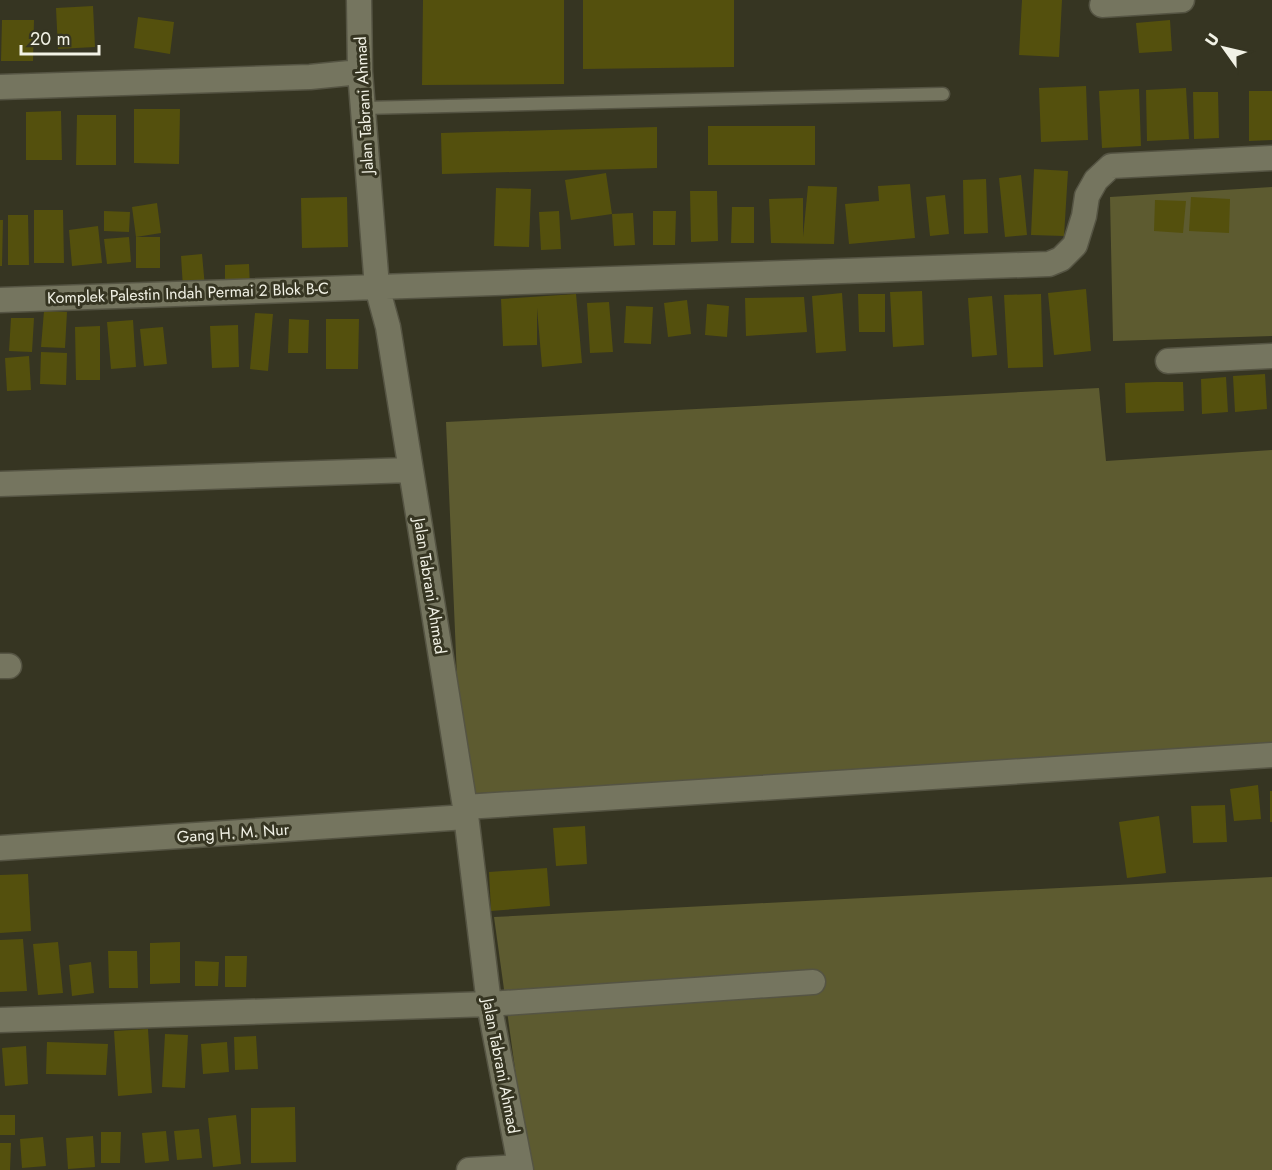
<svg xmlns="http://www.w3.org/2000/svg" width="1272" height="1170" viewBox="0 0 1272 1170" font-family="Jost,sans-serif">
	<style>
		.green { fill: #5d5b30 }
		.building { fill: #54500d }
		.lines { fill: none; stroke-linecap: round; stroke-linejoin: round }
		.service-casing { stroke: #555443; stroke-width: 15 }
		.minor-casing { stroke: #555443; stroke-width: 27 }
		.service { stroke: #75755f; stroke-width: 12 }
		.minor { stroke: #75755f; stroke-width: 24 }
		.labels { text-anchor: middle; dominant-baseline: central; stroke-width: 6; stroke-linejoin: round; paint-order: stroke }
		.street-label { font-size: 16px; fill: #f2f2e6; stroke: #363522 }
	</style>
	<rect width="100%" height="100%" fill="#363522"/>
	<path class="green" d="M1272 187V336L1113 341 1110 197Z
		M1099 388 1106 461 1272 450V749L462 794 446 422Z
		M1272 877V1170H529L494 917Z"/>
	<path class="building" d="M423 0H564V84L422 85Z
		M583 0H734V67L583 69Z
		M1022 0H1062L1059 57 1019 55Z
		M93 6 95 47 58 49 56 8Z
		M138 17 174 22 170 54 134 48Z
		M2 20H34L33 61H1Z
		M1170 20 1172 51 1139 53 1136 23Z
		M1086 86 1088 140 1041 142 1039 88Z
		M1186 88 1189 139 1147 141 1146 90Z
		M1139 89 1141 146 1102 148 1099 91Z
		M1249 91H1272V140L1249 141Z
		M1193 92H1218L1219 138 1194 139Z
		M134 109H180L179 164 134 163Z
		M61 111 62 160H26V112Z
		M77 115H116V165H76Z
		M708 126H815V165H708Z
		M657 127V168L442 174 441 133Z
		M1034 169 1068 171 1064 236 1031 235Z
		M606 173 612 214 571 220 565 180Z
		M1021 175 1027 235 1005 237 999 178Z
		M986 179 988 233 964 234 963 180Z
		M910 184 915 238 849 244 845 204 879 201 878 186Z
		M808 186 837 187 834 244 771 243 769 199 803 198V237Z
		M496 188 531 189 529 247 494 246Z
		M690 191H717L718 241 691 242Z
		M945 195 949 234 930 236 926 197Z
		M347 197 348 247 302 248 301 198Z
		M1191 197 1230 199 1229 233 1189 231Z
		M1155 200 1186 201 1183 233 1154 231Z
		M157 203 161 233 136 237 132 207Z
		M732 207H754V243H731Z
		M34 210H63L64 263H34Z
		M104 211 130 212 129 232 104 231Z
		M559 211 561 249 541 250 539 212Z
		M653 211H676L675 245H653Z
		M633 213 635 245 614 246 612 214Z
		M8 215H28L29 265H8Z
		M0 220H3L2 266H0Z
		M98 226 102 263 72 266 69 230Z
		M129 237 131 262 107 264 104 239Z
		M136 237H160V268H136Z
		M202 254 205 287 183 288 181 256Z
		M249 264 250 288 225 289V265Z
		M1086 289 1091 351 1054 355 1048 293Z
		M922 291 924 345 893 347 890 292Z
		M842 293 846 351 816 353 812 296Z
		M576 294 582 363 542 367 537 308V345L503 346 501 299Z
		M858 294H885V332H859Z
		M1041 294 1043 367 1008 368 1004 295Z
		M992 296 997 355 972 357 968 298Z
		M804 297 807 332 746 336 745 298Z
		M687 300 691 334 668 337 664 303Z
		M609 302 613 352 590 353 587 303Z
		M707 304 729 306 727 337 705 335Z
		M626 306 653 307 651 344 624 343Z
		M44 311 67 312 65 348 41 347Z
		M255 313 273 314 268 371 250 369Z
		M11 318H34L32 352 9 351Z
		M289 319 309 320 308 353H288Z
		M326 319H359L358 369H326Z
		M133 320 136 367 111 369 107 322Z
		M238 325 239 367 212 368 210 326Z
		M100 326V380H76L75 327Z
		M163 327 167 364 144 366 140 329Z
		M41 352 67 353 66 385 40 384Z
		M29 356 31 390 7 391 5 358Z
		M1265 374 1267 409 1235 412 1233 376Z
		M1226 377 1228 412 1202 414 1201 379Z
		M1156 382H1183L1184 411 1126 413 1125 383Z
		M1258 785 1261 819 1234 821 1230 789Z
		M1270 791H1272V822H1270Z
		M1225 805 1227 842 1193 843 1191 806Z
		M1159 816 1166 873 1127 878 1119 822Z
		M585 826 587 864 556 866 553 828Z
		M547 868 550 906 491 911 489 872Z
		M28 874 31 931 0 933V875Z
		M23 939 27 991 0 992V940Z
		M58 942 63 993 38 995 33 944Z
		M180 942V983L150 984V943Z
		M108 951H137L138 988H109Z
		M225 956H247L246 987H225Z
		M195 961 219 962 218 986H195Z
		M91 962 94 993 72 996 69 965Z
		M148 1029 152 1093 118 1096 114 1031Z
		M165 1034 188 1035 185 1088 162 1087Z
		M256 1036 258 1069 235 1070 234 1037Z
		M47 1042 108 1044 106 1075 46 1074Z
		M227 1042 229 1072 203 1074 201 1044Z
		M26 1046 28 1084 5 1086 2 1048Z
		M295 1107 296 1162 251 1163V1108Z
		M0 1115H15V1135H0Z
		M236 1115 241 1164 213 1167 208 1118Z
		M199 1129 202 1158 177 1160 174 1131Z
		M166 1131 169 1161 145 1163 142 1133Z
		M101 1132H121L120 1163H101Z
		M93 1136 95 1167 68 1169 66 1138Z
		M43 1137 46 1166 22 1168 20 1139Z
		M0 1143H11L10 1170H0Z"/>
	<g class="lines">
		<g class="service-casing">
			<path id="service" d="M363 108 943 94"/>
		</g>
		<g class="minor-casing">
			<path id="minor" d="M359 0 360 72 377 287 388 327 465 807 489 1004 521 1170
				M1102 5 1182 0
				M0 87 310 77 360 72
				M0 300 1049 264 1061 259 1075 245 1084 216 1087 196 1096 180 1111 166 1272 158
				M1168 361 1272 356
				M0 484 411 470
				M0 666H9
				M465 807 1272 755
				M0 848 466 817
				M0 1020 489 1004 813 982
				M469 1170 520 1167"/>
		</g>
		<use href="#service" class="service"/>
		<use href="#minor" class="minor"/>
	</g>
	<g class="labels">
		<g class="street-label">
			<text transform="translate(364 105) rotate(-93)">Jalan Tabrani Ahmad</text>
			<text transform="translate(188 293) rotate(-2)">Komplek Palestin Indah Permai 2 Blok B-C</text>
			<text transform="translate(430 586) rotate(81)">Jalan Tabrani Ahmad</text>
			<text transform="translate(233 833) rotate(-4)">Gang H. M. Nur</text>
			<text transform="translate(501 1066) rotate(79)">Jalan Tabrani Ahmad</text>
		</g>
	</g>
	<g transform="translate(1224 48) rotate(304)" stroke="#363522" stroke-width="4.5" paint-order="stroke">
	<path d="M0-4.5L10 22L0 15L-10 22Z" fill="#f2f2e6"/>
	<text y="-9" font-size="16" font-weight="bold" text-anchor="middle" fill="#f2f2e6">U</text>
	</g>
	<path d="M21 45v9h78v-9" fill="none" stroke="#f2f2e6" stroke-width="3"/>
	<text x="30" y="45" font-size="18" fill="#f2f2e6" stroke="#363522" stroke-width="4.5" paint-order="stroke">20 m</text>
</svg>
